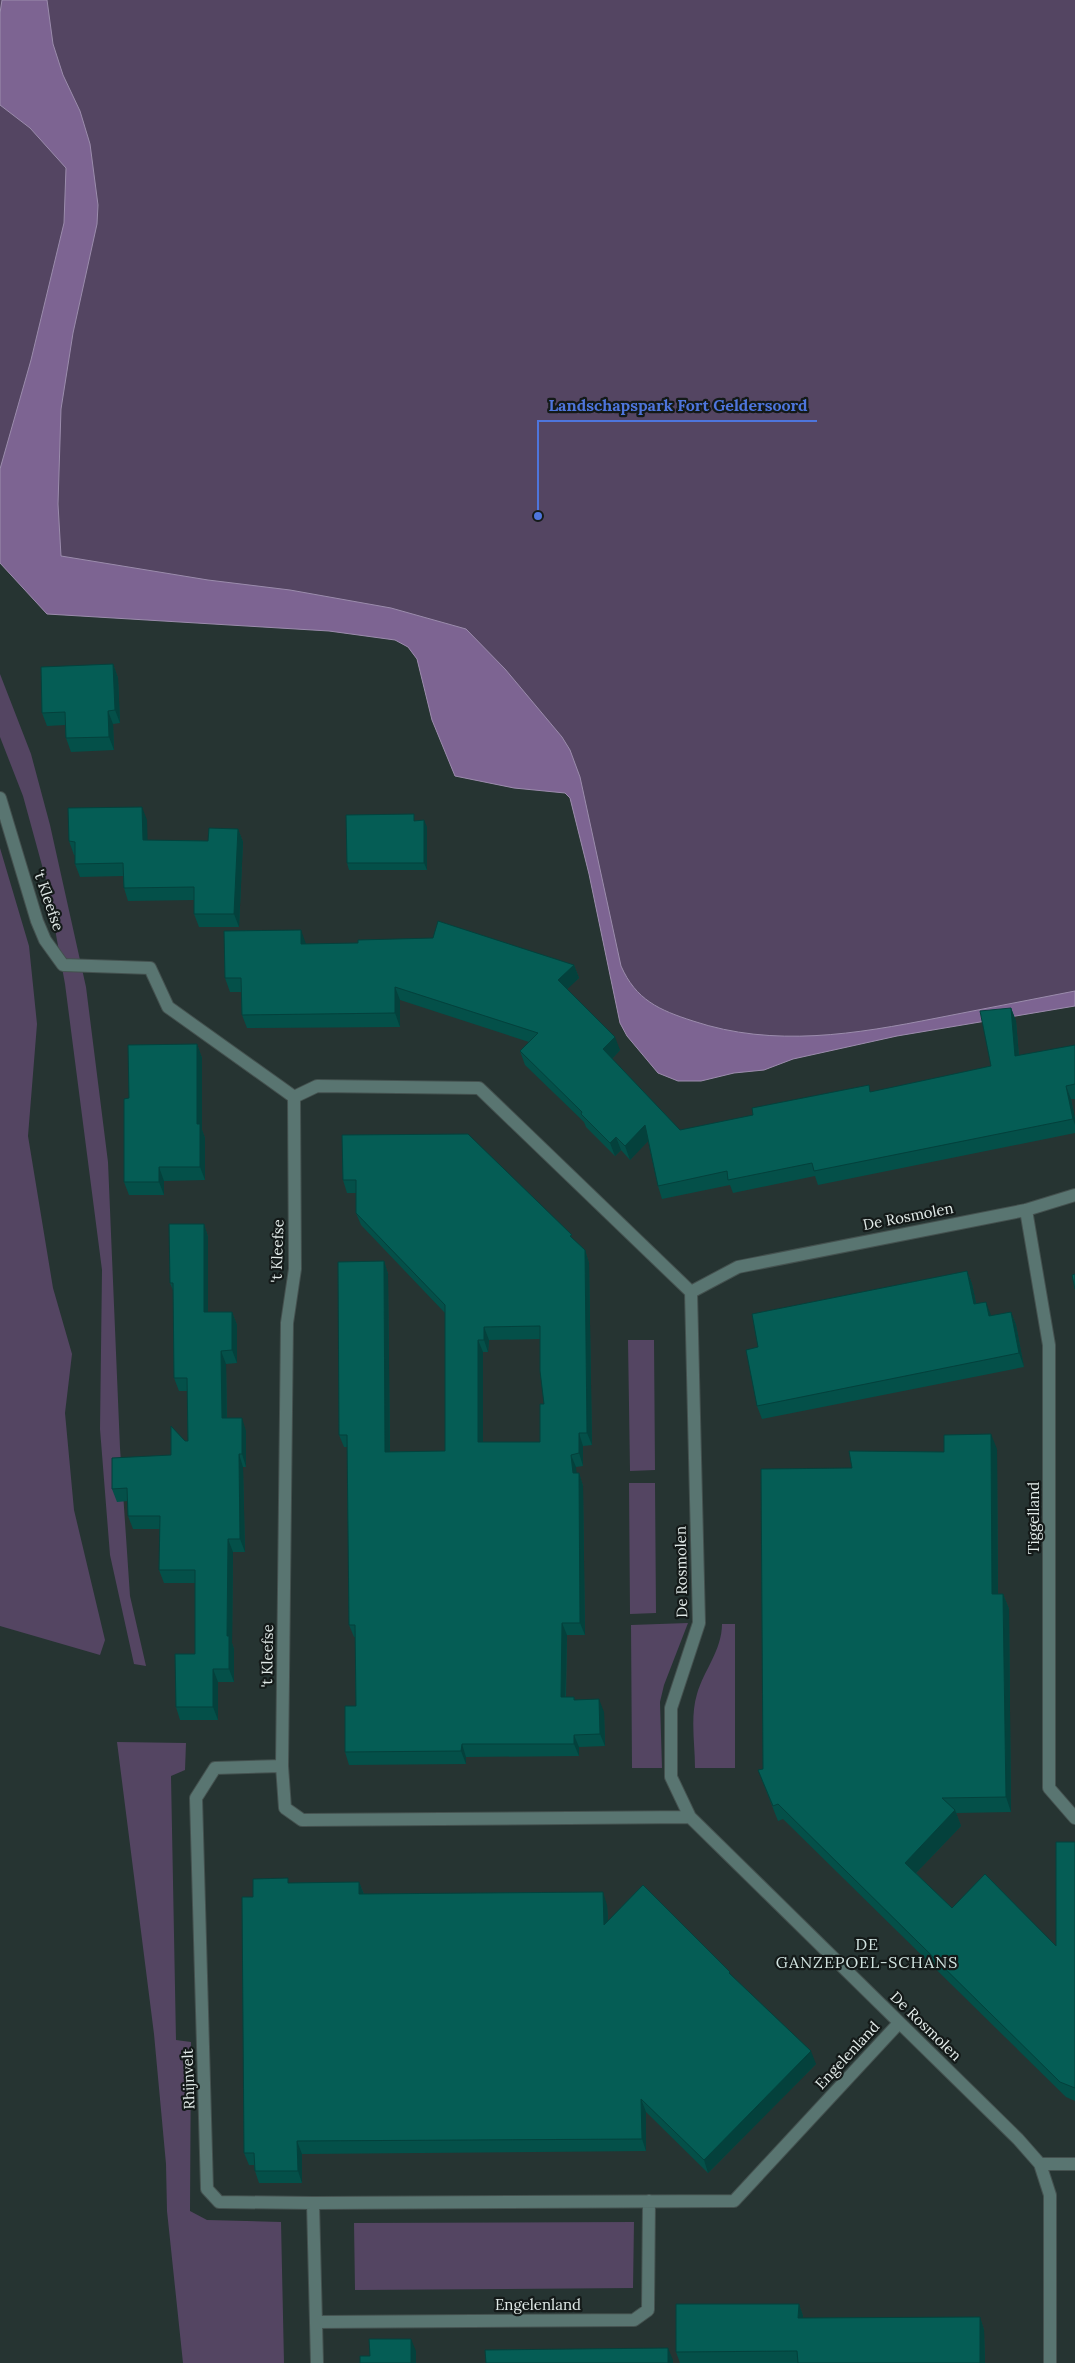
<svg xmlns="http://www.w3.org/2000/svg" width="1075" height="2363" viewBox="0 0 1075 2363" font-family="Lora,serif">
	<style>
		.green { fill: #544562 }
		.water { fill: #7d6492; stroke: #9b8cac }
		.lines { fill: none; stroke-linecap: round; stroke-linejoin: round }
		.minor-casing { stroke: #44514f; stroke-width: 14 }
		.minor { stroke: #597571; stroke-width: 12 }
		.wall { fill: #045049; fill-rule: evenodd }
		.shaded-wall { fill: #04413c }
		.building { fill: #055d55; stroke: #04413c; fill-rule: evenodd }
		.labels { text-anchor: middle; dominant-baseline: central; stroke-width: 4.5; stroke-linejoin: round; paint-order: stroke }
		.street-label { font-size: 15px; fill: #e2ebe9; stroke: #141a19 }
		.neighbourhood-label { font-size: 16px; letter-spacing: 1px; fill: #d2e4e1; stroke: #141a19 }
		.leader { fill: none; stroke: #4e75dc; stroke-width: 2 }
		.callout-dot { fill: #4e75dc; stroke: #141a19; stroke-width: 2 }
		.callout-label { font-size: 16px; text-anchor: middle; font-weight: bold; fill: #4e75dc; stroke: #141a19; stroke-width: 4.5; stroke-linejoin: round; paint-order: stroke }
	</style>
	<rect width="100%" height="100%" fill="#263432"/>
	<path class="green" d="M0 0H1075V1006L897 1036 793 1059 764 1070 734 1073 701 1081H678L658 1073 627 1036 620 1023 589 874 570 798 565 793 514 788 455 776 432 720 417 659 408 647 395 640 329 631 47 614 0 563Z
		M0 674 31 754 50 825 86 987 108 1162 120 1448 130 1596 146 1666 134 1664 110 1555 100 1429 102 1270 65 984 46 880 23 796 0 737Z
		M0 848 29 946 37 1024 28 1136 53 1288 72 1354 65 1413 74 1510 105 1640 100 1655 0 1626Z
		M628 1340H654L655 1470 630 1471Z
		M629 1483H655L656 1613 630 1614Z
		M688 1623 664 1685 660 1702 662 1768H632L631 1625Z
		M722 1624H735V1768H695C695 1744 690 1717 697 1694 704 1670 722 1650 722 1624Z
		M117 1742 186 1743 185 1770 171 1776 176 2040 191 2042 190 2211 207 2220 281 2222 284 2363H183L167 2211 166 2164 154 2034Z
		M634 2222 633 2288 355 2290 354 2223Z"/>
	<path class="water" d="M2 0H47L53 44 63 75 80 111 90 144 98 205 97 224 73 333 61 409 58 504 61 556 208 580 290 590 391 608 466 629 505 669 562 737 570 750 580 777 621 966C636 1000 659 1010 693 1021 774 1048 856 1034 937 1018 983 1009 1029 1000 1075 991V1006L897 1036 793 1059 764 1070 734 1073 701 1081H678L658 1073 627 1036 620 1023 589 874 570 798 565 793 514 788 455 776 432 720 417 659 408 647 395 640 329 631 47 614 0 563V469L31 360 64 223 66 168 30 128 0 105V13Z"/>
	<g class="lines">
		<g class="minor-casing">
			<path id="minor" d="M0 798 37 921 45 940 63 965 150 968 168 1007 294 1097
				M1026 1210 1049 1345V1788L1075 1818
				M282 1766 215 1768 196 1798 207 2189 219 2202 313 2203 317 2363
				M690 1817 302 1820 285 1808 282 1766 287 1323 295 1269 294 1097 317 1086 479 1088 691 1292
				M1040 2164H1075
				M313 2203 734 2201 899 2023
				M317 2322 634 2320 648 2310 649 2201
				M1050 2363V2195L1040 2164 1018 2139 690 1817 671 1777V1708L699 1623 691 1292 738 1267 1026 1210 1075 1195"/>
		</g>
		<use href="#minor" class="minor"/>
	</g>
	<path class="wall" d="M113 664 118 678 120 723 113 724 114 750 71 752 66 738 65 725 47 726 42 713Z
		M147 820V840L208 841 238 829 243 842 239 927H199L194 914V900L128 901 124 888 123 876 80 877 75 864V855H74L69 841Z
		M417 821 427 827V870H349L347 863Z
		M306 944 574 965 579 978 567 989 620 1050 612 1059 680 1130 871 1092 991 1066 1011 1008 1016 1021 1019 1056 1075 1045V1099H1071L1075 1119V1133L818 1185 815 1176 733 1193 730 1185 662 1199 658 1186 648 1141 630 1160 621 1150 615 1156 586 1127 584 1122 525 1065 520 1051 529 1042 400 1000V1027L247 1028 242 1015 241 992H230L225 978Z
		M197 1044 202 1058V1130L205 1138V1180L164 1181V1195H129L124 1182 129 1098Z
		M342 1135 573 1239 585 1250 589 1263 592 1445 583 1446V1466L576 1467V1473H579L583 1486 585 1635H567L566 1697H574L575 1700 604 1712 605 1746 579 1747V1756L466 1757V1764L349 1765 345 1752 356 1706 355 1637H354L349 1625 348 1447H344L339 1435 384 1261 388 1274 390 1452 445 1451V1313L361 1225 356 1213V1193H347L343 1180ZM540 1339 544 1404 540 1442H483V1352H488L489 1340Z
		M204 1224 208 1237V1312H232L237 1325V1363L226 1364 227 1418 246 1431V1467H243L245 1552H233L232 1643 234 1649V1682H218V1720H180L176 1707 195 1654V1583H164L159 1570 160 1529H133L128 1516V1501L117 1502 112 1489 171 1455 185 1441H188L187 1391H179L174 1378V1293L170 1283Z
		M967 1271 972 1284 976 1303 991 1316 1011 1312 1016 1325 1024 1367 762 1419 757 1406Z
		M997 1449 998 1594H1003L1009 1609 1011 1812 956 1813 961 1826 916 1873 952 1908 1056 1946 1075 1842V2101L1066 2097 783 1819 778 1821 758 1770 763 1769 852 1468 944 1452Z
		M359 1882 364 1894 607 1905 608 1921 732 1977 816 2064 708 2173 646 2112V2151L302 2154V2183H259L255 2171 254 2165H249L244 2153 253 1897 289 1883Z
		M799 2304 803 2316V2318L980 2317 984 2330 985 2363H680L676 2352Z"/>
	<path class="shaded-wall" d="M113 664 118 678 120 723 115 710Z
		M108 711 113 724 114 750 109 737Z
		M142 807 147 820 148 854 143 840Z
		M424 820 427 827V870L424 863Z
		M238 829 243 842 239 927 234 914Z
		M301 930 306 944V958L301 944Z
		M574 965 579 978 563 993 558 980Z
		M395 987 400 1000V1027L395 1013Z
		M1011 1008 1016 1021 1020 1070 1015 1056Z
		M615 1037 620 1050 608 1063 603 1049Z
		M197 1044 202 1058V1130L205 1138V1180L200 1167 197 1124Z
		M1066 1086 1071 1099 1075 1119V1125L1073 1119Z
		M645 1125 650 1139 630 1160 625 1146Z
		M616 1137 621 1150 615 1156 610 1143Z
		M159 1167 164 1181V1195L159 1182Z
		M204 1224 208 1237V1325L204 1312Z
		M585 1250 589 1263 592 1445 587 1433Z
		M384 1261 388 1274 390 1464 385 1452Z
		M967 1271 972 1284 979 1317 974 1304Z
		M986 1302 991 1315 994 1329 989 1316Z
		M232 1312 237 1325V1363L232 1350Z
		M1011 1312 1016 1325 1024 1367 1019 1353Z
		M484 1327 489 1340 488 1352 484 1340Z
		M478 1340 483 1352V1455L478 1442Z
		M221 1351 226 1364 227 1431 222 1418Z
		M242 1418 246 1431V1467L242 1454Z
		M579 1433 583 1446V1466L579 1453Z
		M991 1434 997 1449 998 1610 992 1594Z
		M239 1454 243 1467 245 1552 240 1539Z
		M571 1455 576 1467 578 1486 573 1473Z
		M579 1473 583 1486 585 1635 580 1623Z
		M228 1539 233 1552 232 1643 234 1649V1682L229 1669 227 1636Z
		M1003 1594 1009 1609 1011 1812 1006 1797Z
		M562 1623 567 1635 565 1710 561 1697Z
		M213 1669 218 1682V1720L213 1707Z
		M599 1699 604 1712 605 1746 600 1734Z
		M574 1735 579 1747V1756L574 1744Z
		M462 1744 466 1757V1764L461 1751Z
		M955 1810 961 1826 911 1878 905 1863Z
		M359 1882 364 1895 359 1894Z
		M603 1892 607 1905 609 1937 604 1925Z
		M811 2051 816 2064 708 2173 704 2160Z
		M641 2099 646 2112V2151L642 2139Z
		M297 2141 302 2154V2183L298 2171Z
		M799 2304 803 2316V2331L798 2318Z
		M980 2317 984 2330 985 2363H980Z
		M411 2339 416 2351V2363H411Z
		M668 2348 673 2360V2363H668Z"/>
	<path class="building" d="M113 664 115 710 108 711 109 737 66 738 65 712 42 713 41 667Z
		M142 807 143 840 208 841 209 828 238 829 234 914H194V887L124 888 123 863 75 864V842L69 841 68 808Z
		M414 814V821L424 820V863H347L346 815Z
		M438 921 574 965 558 980 615 1037 603 1049 680 1130 753 1115 752 1108 869 1085 870 1092 991 1066 980 1011 1011 1008 1015 1056 1075 1045V1084L1066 1086 1073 1119 814 1171 812 1163 728 1180 727 1171 658 1186 645 1125 625 1146 616 1137 610 1143 581 1114 582 1112 520 1051 538 1033 395 987V1013L242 1015 241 978H225L224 931 301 930V944L358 943V940L433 938Z
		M197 1044V1124H200V1167H159V1182H124V1099L129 1098 128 1045Z
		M468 1134 572 1235 570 1236 585 1250 587 1433H579V1453L571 1455 573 1473H579L580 1623H562L561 1697H574V1700L599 1699 600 1734 574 1735V1744H462L461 1751 345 1752V1706H356L355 1625H349L347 1435H339L338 1262 384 1261 385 1452 445 1451V1305L356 1213V1180H343L342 1135ZM540 1326V1371L544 1404H540V1442H478V1340H484V1327Z
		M169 1224H204V1312H232V1350L221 1351 222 1418H242V1454H239L240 1539H228L227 1636H229V1669H213V1707H176L175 1654H195V1570H159L160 1516H128L127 1488 112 1489V1458L171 1455V1426L185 1441H188L187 1378H174L173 1283H170Z
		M967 1271 974 1304 986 1302 989 1316 1011 1312 1019 1353 757 1406 746 1350 758 1347 752 1314Z
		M1075 1274V1289L1072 1275Z
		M991 1434 992 1594H1003L1006 1797 942 1798 955 1810 905 1863 952 1908 985 1874 1056 1946V1842H1075V2088L1060 2082 778 1804 773 1806 758 1770 763 1769 761 1469 852 1468 849 1451 944 1452V1435Z
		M288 1878V1883L359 1882V1894L603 1892 604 1925 643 1885 730 1972 729 1973 811 2051 704 2160 641 2099 642 2139 297 2141 298 2171H255L254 2153H244L242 1897H253V1879Z
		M676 2304H799L798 2318 980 2317V2363H798L797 2351 676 2352Z
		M369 2339H411V2363H360V2356H370Z
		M668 2348V2363H486L485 2350Z"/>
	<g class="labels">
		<g class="street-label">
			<text transform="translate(49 900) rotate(71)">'t Kleefse</text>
			<text transform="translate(908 1216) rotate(-11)">De Rosmolen</text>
			<text transform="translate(277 1251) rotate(-88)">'t Kleefse</text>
			<text transform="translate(1033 1518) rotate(-90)">Tiggelland</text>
			<text transform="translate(681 1572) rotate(-91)">De Rosmolen</text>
			<text transform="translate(267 1656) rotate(-89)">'t Kleefse</text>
			<text transform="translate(926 2026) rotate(44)">De Rosmolen</text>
			<text transform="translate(847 2055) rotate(-47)">Engelenland</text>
			<text transform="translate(188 2079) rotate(-92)">Rhijnvelt</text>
			<text x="538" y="2304">Engelenland</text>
		</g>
		<g class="neighbourhood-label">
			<text x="867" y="1944">DE<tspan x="867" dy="18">GANZEPOEL-SCHANS</tspan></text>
		</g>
	</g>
	<path class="leader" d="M538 516L538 421H817"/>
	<circle class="callout-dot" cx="538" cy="516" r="5"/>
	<g class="callout-label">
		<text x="678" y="411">Landschapspark Fort Geldersoord</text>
	</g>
</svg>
